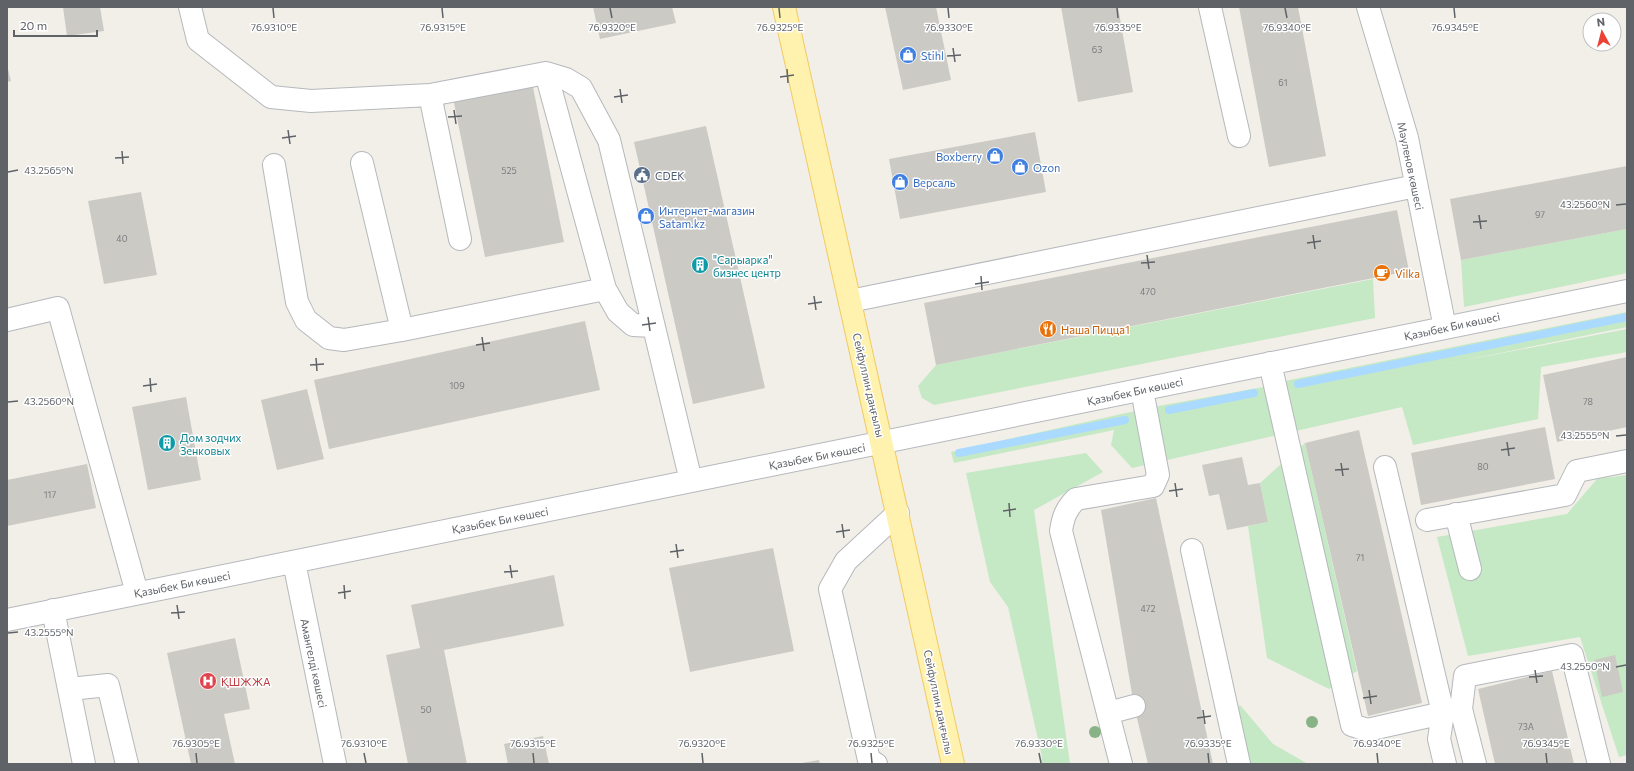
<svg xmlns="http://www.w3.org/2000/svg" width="1634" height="771" viewBox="0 0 1634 771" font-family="Commissioner,sans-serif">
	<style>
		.green { fill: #c5e8c5 }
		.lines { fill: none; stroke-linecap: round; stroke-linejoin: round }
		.stream { stroke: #aadaff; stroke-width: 8 }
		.building { fill: #cccac5 }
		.minor-casing { stroke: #b5b8bc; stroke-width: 24 }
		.major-casing { stroke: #f2c960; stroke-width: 24 }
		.minor { stroke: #fff; stroke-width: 22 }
		.major { stroke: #fff2af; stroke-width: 22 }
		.tree { fill: #89b387 }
		.ticks { fill: none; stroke: #5f6368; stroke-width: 1.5 }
		.labels { text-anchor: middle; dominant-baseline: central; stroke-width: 3; stroke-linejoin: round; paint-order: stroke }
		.number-label { font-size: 9px; fill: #7a7d7f }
		.shop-label { font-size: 11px; fill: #366cbe; stroke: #fff; text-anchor: start }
		.street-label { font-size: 11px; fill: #5f6368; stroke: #fff }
		.service-label { font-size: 11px; fill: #4e5e75; stroke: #fff; text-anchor: start }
		.culture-label { font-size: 11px; fill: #0d838f; stroke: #fff; text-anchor: start }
		.food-label { font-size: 11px; fill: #c56008; stroke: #fff; text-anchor: start }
		.health-label { font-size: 11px; fill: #be3a42; stroke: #fff; text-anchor: start }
		.ticks-label { font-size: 10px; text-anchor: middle; fill: #5f6368; stroke: #fff; stroke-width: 3; stroke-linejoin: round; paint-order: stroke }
	</style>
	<rect width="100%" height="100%" fill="#f1efe8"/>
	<path class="green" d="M1627 229V273L1464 307 1461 260Z
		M1373 279 1375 318 934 405 922 398 918 386 936 365Z
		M1627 312V327L1451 363 1627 329V352L1541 367 1538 419 1413 445 1402 407 1132 468 1111 445 1114 430 954 463 951 452 1153 407 1269 386 1280 382Z
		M1305 443 1357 671 1329 689 1267 658 1248 526 1268 522 1260 483Z
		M1086 453 1103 472 1034 510 1070 764H1040L1042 757 1008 607 990 582 966 473Z
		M1627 475V755L1619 757 1580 637 1468 656 1437 537 1567 514 1597 479Z
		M1240 705 1273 744 1308 764H1227L1220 731Z"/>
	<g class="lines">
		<path class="stream" d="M1298 384 1627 317
			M1169 410 1254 393
			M959 453 1125 420"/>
	</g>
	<path class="building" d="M63 7H100L104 31 67 36Z
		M593 7H672L676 23 600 39Z
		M885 7H936L951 80 903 90Z
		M1061 7H1118L1133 92 1078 102Z
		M1239 7H1298L1326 156 1269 167Z
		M7 65 11 81 7 82Z
		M532 82 564 242 485 257 453 98Z
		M706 126 765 388 693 404 634 142Z
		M1035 132 1046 192 900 219 889 159Z
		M1627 166V229L1461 260 1450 199Z
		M141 192 157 275 104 284 88 201Z
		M1397 210 1409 271 936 365 924 303Z
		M585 321 600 390 329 449 314 380Z
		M1627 357V427L1557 442 1543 375Z
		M307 389 324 459 277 470 261 400Z
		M186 397 201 480 148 490 132 407Z
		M1545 427 1555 479 1421 505 1411 453Z
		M1359 430 1422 703 1368 716 1305 443Z
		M1242 457 1248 485 1260 483 1268 522 1227 530 1219 494 1209 496 1202 465Z
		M87 464 96 508 7 526V480Z
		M1156 498 1213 764H1148L1134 706 1101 510Z
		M773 548 794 651 690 672 669 568Z
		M554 575 564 626 444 650 467 764H408L386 655 420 648 411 605Z
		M235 638 250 709 224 714 235 764H191L167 653Z
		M1615 655 1623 692 1602 697 1594 660Z
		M1552 671 1574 764H1495L1478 689Z
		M543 736 549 764H508L504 744Z
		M819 760 820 764H802V763Z"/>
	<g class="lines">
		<g class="minor-casing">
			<path id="minor" d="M190 7 198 40 271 97 311 101 430 95 460 239
				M1210 7 1239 136
				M1368 7 1407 138 1445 328
				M546 73 566 79 581 88 609 140 691 481
				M430 95 546 73 605 289 618 312 633 325 653 326
				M362 163 402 330
				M274 165 297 302 306 320 329 338 344 340 402 330 605 289
				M850 301 1416 186
				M7 320 58 308 137 593
				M1270 363 1352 725 1367 730 1443 713
				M1385 467 1443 713 1439 739 1445 764
				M1456 514 1470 569
				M1427 520 1565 495 1577 471 1627 461
				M1192 550 1239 764
				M294 562 335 764
				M53 610 84 764
				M7 620 1627 291
				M70 689 108 685 127 764
				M1108 713 1134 706
				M876 764 869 760 830 589 846 561 898 513
				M1121 764 1061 531C1063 517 1066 509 1076 499L1153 486 1158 475 1142 390
				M1475 764 1461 709 1465 676 1572 655 1599 764"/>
		</g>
		<g class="major-casing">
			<path id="major" d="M784 7 953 764"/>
		</g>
		<use href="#minor" class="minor"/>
		<use href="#major" class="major"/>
	</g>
	<g class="tree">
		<circle cx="1312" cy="722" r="6"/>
		<circle cx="1095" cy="732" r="6"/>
	</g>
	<path class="ticks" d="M273 8 274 18M442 8 443 18M610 8 612 18M779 8 780 18M948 8 949 18M1117 8 1118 18M1285 8 1287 18M1454 8 1455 18M953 48 955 62M947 56 961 55M787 69 788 83M780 77 794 75M620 89 622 103M614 97 628 95M454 110 456 124M448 117 462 116M288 130 290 144M282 138 296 136M122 151 123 164M115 158 129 157M8 172 18 170M1616 205 1626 204M1479 215 1481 229M1473 222 1487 221M1313 235 1315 249M1307 243 1321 241M1147 255 1149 269M1141 263 1155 262M981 276 982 290M975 284 989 282M814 296 816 310M808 304 822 302M648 317 650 331M642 325 656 323M482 337 484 351M476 345 490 343M316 358 317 371M310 365 324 364M150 378 151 392M143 386 157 384M8 402 18 401M1616 436 1626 435M1507 442 1509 456M1501 450 1515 448M1341 463 1343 476M1335 470 1349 469M1175 483 1177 497M1169 491 1183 489M1009 503 1010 517M1003 511 1016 509M842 524 844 538M836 532 850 530M676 544 678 558M670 552 684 550M510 565 512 578M504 572 518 571M344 585 345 599M338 593 351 591M177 605 179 619M171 613 185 612M8 633 18 632M1616 667 1626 665M1535 670 1537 683M1529 677 1543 676M1369 690 1371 704M1363 698 1377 696M1203 710 1205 724M1197 718 1211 716M196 753 197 763M364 753 366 763M533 753 534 763M702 753 703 763M871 753 872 763M1039 753 1041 763M1208 753 1209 763M1377 753 1378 763M1546 753 1547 763"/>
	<defs>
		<g id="shop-disc" transform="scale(0.9)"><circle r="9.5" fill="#3f7fe0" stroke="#fff"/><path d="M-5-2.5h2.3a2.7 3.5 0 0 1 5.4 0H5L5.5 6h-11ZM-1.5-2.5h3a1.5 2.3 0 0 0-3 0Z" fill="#fff"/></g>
		<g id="civic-disc" transform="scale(0.9)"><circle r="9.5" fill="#5c6f8a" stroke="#fff"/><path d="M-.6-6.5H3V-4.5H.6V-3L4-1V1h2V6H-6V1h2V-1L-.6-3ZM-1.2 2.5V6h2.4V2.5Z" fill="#fff"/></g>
		<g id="building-disc" transform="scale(0.9)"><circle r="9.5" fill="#0f9aa8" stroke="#fff"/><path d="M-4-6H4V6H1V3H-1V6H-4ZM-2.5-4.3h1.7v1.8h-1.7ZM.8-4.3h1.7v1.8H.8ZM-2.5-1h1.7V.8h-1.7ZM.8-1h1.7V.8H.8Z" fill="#fff"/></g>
		<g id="cafe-disc" transform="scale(0.9)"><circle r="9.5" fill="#e8710a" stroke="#fff"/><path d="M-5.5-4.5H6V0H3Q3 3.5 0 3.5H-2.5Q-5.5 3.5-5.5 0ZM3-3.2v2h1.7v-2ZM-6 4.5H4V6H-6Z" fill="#fff"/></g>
		<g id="restaurant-disc" transform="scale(0.9)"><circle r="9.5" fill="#e8710a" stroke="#fff"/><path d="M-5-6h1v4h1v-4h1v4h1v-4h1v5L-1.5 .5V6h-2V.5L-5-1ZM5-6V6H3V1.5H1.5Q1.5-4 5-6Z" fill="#fff"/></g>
		<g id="hospital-disc" transform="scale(0.9)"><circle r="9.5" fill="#e0444e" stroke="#fff"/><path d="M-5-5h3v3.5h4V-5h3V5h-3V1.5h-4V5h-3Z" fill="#fff"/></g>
	</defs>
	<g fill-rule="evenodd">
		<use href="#shop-disc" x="908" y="55"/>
		<use href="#shop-disc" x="995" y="156"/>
		<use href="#shop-disc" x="1020" y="167"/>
		<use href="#civic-disc" x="642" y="175"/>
		<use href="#shop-disc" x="900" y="182"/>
		<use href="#shop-disc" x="646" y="216"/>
		<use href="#building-disc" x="700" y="265"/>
		<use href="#cafe-disc" x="1382" y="273"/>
		<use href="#restaurant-disc" x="1048" y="329"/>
		<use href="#building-disc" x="167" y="443"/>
		<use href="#hospital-disc" x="208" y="681"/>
	</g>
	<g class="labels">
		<g class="number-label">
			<text x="1097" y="49">63</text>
			<text x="1283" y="82">61</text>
			<text x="509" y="170">525</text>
			<text x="1540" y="214">97</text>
			<text x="122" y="238">40</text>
			<text x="1148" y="291">470</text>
			<text x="457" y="385">109</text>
			<text x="1588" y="401">78</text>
			<text x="1483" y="466">80</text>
			<text x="50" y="494">117</text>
			<text x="1360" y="557">71</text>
			<text x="1148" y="608">472</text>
			<text x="426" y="709">50</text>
			<text x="1526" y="726">73А</text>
		</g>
		<g class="shop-label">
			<text x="921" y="55">Stihl</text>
			<text x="982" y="156" text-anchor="end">Boxberry</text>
			<text x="1033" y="167">Ozon</text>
			<text x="913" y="182">Версаль</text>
			<text x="659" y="210">Интернет-магазин<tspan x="659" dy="13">Satam.kz</tspan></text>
		</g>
		<g class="street-label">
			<text transform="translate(1411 166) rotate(78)">Мәуленов көшесі</text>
			<text transform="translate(1452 326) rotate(-12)">Қазыбек Би көшесі</text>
			<text transform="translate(869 385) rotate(77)">Сейфуллин даңғылы</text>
			<text transform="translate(1135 391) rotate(-12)">Қазыбек Би көшесі</text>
			<text transform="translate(817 456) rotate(-11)">Қазыбек Би көшесі</text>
			<text transform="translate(500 520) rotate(-11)">Қазыбек Би көшесі</text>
			<text transform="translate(182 584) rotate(-11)">Қазыбек Би көшесі</text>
			<text transform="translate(314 663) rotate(78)">Амангелді көшесі</text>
			<text transform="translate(939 702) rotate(78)">Сейфуллин даңғылы</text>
		</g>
		<g class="service-label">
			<text x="655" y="175">CDEK</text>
		</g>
		<g class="culture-label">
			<text x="713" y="259">"Сарыарка"<tspan x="713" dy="13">бизнес центр</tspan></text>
			<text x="180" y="437">Дом зодчих<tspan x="180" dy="13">Зенковых</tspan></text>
		</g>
		<g class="food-label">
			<text x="1395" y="273">Vilka</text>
			<text x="1061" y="329">Наша Пицца1</text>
		</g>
		<g class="health-label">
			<text x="221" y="681">ҚШЖЖА</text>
		</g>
	</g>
	<g class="ticks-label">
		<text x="274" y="31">76.9310°E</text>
		<text x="443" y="31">76.9315°E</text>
		<text x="612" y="31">76.9320°E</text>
		<text x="780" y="31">76.9325°E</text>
		<text x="949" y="31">76.9330°E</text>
		<text x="1118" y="31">76.9335°E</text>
		<text x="1287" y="31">76.9340°E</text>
		<text x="1455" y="31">76.9345°E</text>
		<text x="49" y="174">43.2565°N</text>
		<text x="1585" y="208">43.2560°N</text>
		<text x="49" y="405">43.2560°N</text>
		<text x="1585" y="439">43.2555°N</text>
		<text x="49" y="636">43.2555°N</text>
		<text x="1585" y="670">43.2550°N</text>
		<text x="196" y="747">76.9305°E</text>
		<text x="364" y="747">76.9310°E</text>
		<text x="533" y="747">76.9315°E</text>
		<text x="702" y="747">76.9320°E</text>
		<text x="871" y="747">76.9325°E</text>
		<text x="1039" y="747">76.9330°E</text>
		<text x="1208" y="747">76.9335°E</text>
		<text x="1377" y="747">76.9340°E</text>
		<text x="1546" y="747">76.9345°E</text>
	</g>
	<rect width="1634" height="771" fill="none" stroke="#5f6368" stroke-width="16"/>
	<g transform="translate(1602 32) rotate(353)"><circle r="19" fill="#ffffff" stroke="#bfc1c3"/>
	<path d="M0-3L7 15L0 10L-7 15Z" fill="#ea4335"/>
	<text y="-6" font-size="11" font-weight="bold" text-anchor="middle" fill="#5f6368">N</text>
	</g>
	<path d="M14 30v6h83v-6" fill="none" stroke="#5f6368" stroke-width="2"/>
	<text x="20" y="30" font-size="12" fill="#5f6368" stroke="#ffffff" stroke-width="3" paint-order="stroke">20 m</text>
</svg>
